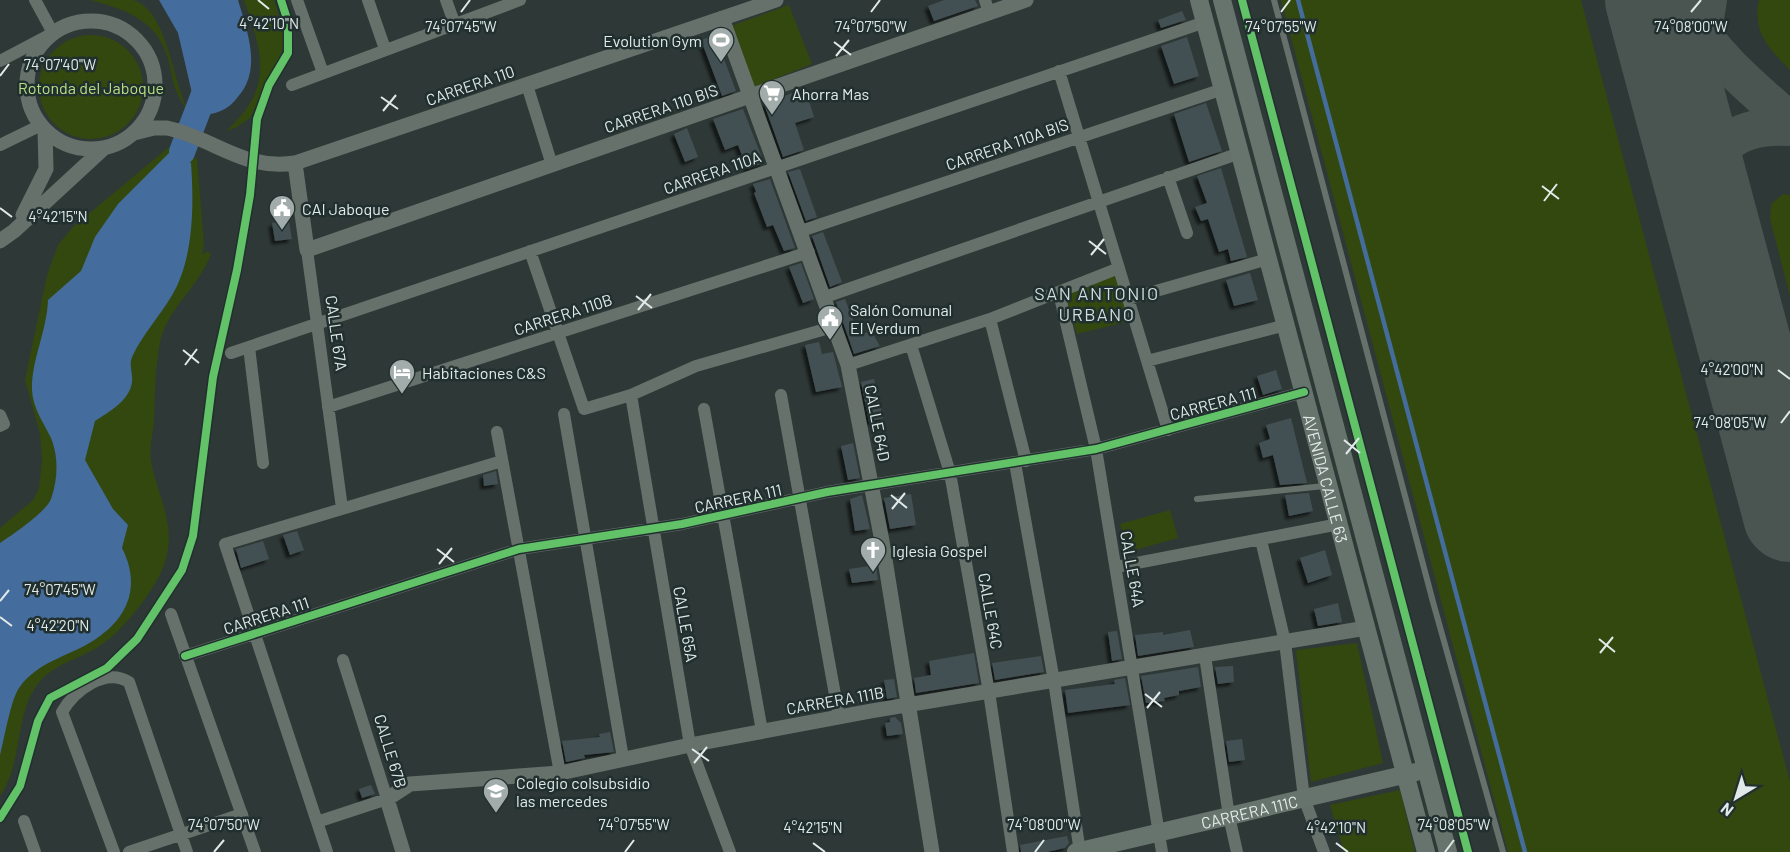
<svg xmlns="http://www.w3.org/2000/svg" width="1790" height="852" viewBox="0 0 1790 852" font-family="Barlow,sans-serif">
	<style>
		.green { fill: #33480f }
		.water { fill: #446c9c }
		.lines { fill: none; stroke-linecap: round; stroke-linejoin: round }
		.stream { stroke: #446c9c; stroke-width: 4.5 }
		.river { stroke: #446c9c; stroke-width: 26 }
		.taxiway { stroke: #4a5451; stroke-width: 38 }
		.runway { stroke: #4a5451; stroke-width: 94 }
		.building { fill: #435052; filter: url(#shadow) }
		.service { stroke: #67716c; stroke-width: 6 }
		.minor { stroke: #67716c; stroke-width: 12 }
		.tertiary { stroke: #67716c; stroke-width: 15 }
		.secondary { stroke: #67746d; stroke-width: 18 }
		.cycleway-casing { stroke: #21302f; stroke-width: 11 }
		.cycleway { stroke: #61c268; stroke-width: 8 }
		.ticks { fill: none; stroke: #e1eae9; stroke-width: 2 }
		.labels { text-anchor: middle; dominant-baseline: central; stroke-width: 5; stroke-linejoin: round; paint-order: stroke }
		.poi-label { font-size: 16px; fill: #e1eae9; stroke: #21302f; text-anchor: start }
		.street-label { font-size: 16px; fill: #e1eae9; stroke: #21302f }
		.park-label { font-size: 16px; fill: #b8df83; stroke: #21302f }
		.neighbourhood-label { font-size: 18px; letter-spacing: 1.5px; fill: #cddfde; stroke: #21302f }
		.ticks-label { font-size: 15px; text-anchor: middle; fill: #e1eae9; stroke: #21302f; stroke-width: 5; stroke-linejoin: round; paint-order: stroke }
	</style>
	<defs>
		<filter id="shadow"><feDropShadow dx="-3.5" dy="3.5" stdDeviation="1.5" flood-color="#0009"/></filter>
	</defs>
	<rect width="100%" height="100%" fill="#2e3836"/>
	<path class="green" d="M90 0C103 0 120 0 133 0 167 9 173 82 188 110 175 95 173 82 169 63 159 21 128 10 90 0Z
		M244 0H274L285 37 284 47 250 118 237 127 226 131C274 88 263 55 244 0Z
		M1281 0H1581L1790 782V852H1508Z
		M1759 0H1790V70C1769 49 1752 32 1759 0Z
		M789 5 812 64 751 88 728 27Z
		M39 87a52 52 0 1 1 104 0a52 52 0 1 1-104 0Z
		M170 146 197 159 204 244 202 255 207 251 211 254C199 288 164 310 159 348 155 372 155 397 154 421 153 433 149 449 151 461 157 494 176 524 166 559 159 586 122 633 98 647 77 660 53 664 37 685 14 717 23 764 0 796V528L33 500 39 488 42 460 40 434 25 380 47 275 58 245 73 227Z
		M1783 194 1790 195V296L1770 219 1771 204Z
		M1116 275 1130 321 1077 334 1065 295Z
		M1170 510 1178 538 1128 552 1120 524Z
		M1357 643 1383 763 1311 782 1296 650Z
		M1400 790 1415 852H1344L1330 805Z"/>
	<path class="water" d="M159 0H238C247 31 263 70 237 98 230 107 221 113 209 114L195 106 178 33Z
		M170 152 191 163C194 205 194 260 171 297 159 317 143 334 133 355 128 365 133 371 132 382 130 400 109 412 95 421L85 460 113 509 128 525 122 548C139 581 132 613 100 636 74 656 39 659 19 688 11 699 4 740 0 755V543C12 535 46 512 51 499 58 479 59 455 50 436 42 420 33 408 32 390 31 361 47 331 48 300L81 271 95 237 118 204Z"/>
	<g class="lines">
		<path class="stream" d="M1298 0 1525 852"/>
		<path class="river" d="M182 152 211 76"/>
		<path class="taxiway" d="M1680 0C1707 50 1748 85 1790 121
			M1697 167 1702 35 1708 0
			M1702 186C1708 176 1711 166 1716 157 1731 129 1763 126 1790 127"/>
		<path class="runway" d="M1652 0 1790 515"/>
	</g>
	<path class="building" d="M944 0H975L978 6 934 21 928 6Z
		M1182 11 1186 20 1161 28 1158 20Z
		M715 35 736 91 722 96 701 40Z
		M1187 37 1199 76 1174 84 1161 46Z
		M805 88 814 117 795 123 804 150 783 157 764 104Z
		M1206 103 1222 151 1189 162 1174 114Z
		M743 109 764 163 747 169 738 145 725 150 713 119Z
		M687 128 698 157 685 162 674 134Z
		M1221 168 1247 257 1231 261 1228 249 1219 252 1208 219 1201 221 1195 207 1207 203 1197 176Z
		M800 169 817 217 806 221 788 172Z
		M770 179 795 248 784 251 773 225 767 227 754 193 756 192 753 184Z
		M289 221 292 239 275 241 272 223Z
		M823 232 842 282 830 287 812 236Z
		M801 263 814 299 803 303 789 267Z
		M1250 273 1258 300 1234 306 1226 280Z
		M845 299 859 335 871 331 880 346 854 354 836 302Z
		M819 342 822 354 833 352 842 387 816 392 805 345Z
		M1276 370 1282 389 1263 395 1257 376Z
		M874 379 883 418 869 422 861 382Z
		M1291 418 1307 483 1280 485 1273 455 1263 458 1259 443 1270 439 1266 425Z
		M853 443 860 478 848 480 841 446Z
		M496 471 498 484 484 486 483 475Z
		M1309 493 1313 511 1289 516 1285 495Z
		M911 494 916 525 890 529 884 498Z
		M862 495 870 529 855 531 850 499Z
		M297 531 304 550 290 555 283 535Z
		M263 541 269 559 241 568 236 549Z
		M1325 550 1332 575 1308 583 1300 558Z
		M876 565 878 580 852 583 849 569Z
		M1338 603 1342 622 1318 626 1314 609Z
		M1190 630 1194 647 1138 656 1135 635 1163 632V635Z
		M1117 631 1122 659 1112 661 1108 632Z
		M974 653 979 683 916 693 914 678 931 675 929 661Z
		M1041 656 1044 672 995 680 992 663Z
		M1233 666 1234 682 1218 684 1215 667Z
		M1198 667 1201 687 1179 691V695L1164 698 1165 701 1146 703 1141 676Z
		M1125 678 1130 705 1068 713 1065 690 1115 684 1114 680Z
		M894 679 897 697 887 699 884 680Z
		M895 717 901 723 903 734 887 736 885 723 890 722V718Z
		M610 732 614 752 584 755 585 758 566 762 562 741 600 737 599 734Z
		M1242 739 1245 760 1229 762 1226 741Z
		M371 785 375 794 362 798 359 789Z
		M1067 836 1069 843 1065 848 1047 852H1021L1020 845Z"/>
	<g class="lines">
		<path class="service" d="M1274 0 1433 602 1503 852
			M1197 499 1325 486"/>
		<path class="minor" d="M297 0 323 73
			M368 0 385 49
			M446 0 455 25
			M985 0 989 13
			M0 61 53 33 35 0
			M1059 71 1168 430
			M292 85 520 0
			M527 85 552 165
			M0 145 41 125
			M1168 177 1187 233
			M801 231 1223 89
			M307 250 342 508
			M530 251 584 409 631 395 696 366 836 326
			M1059 293 1096 449 1162 852
			M825 297 1240 153
			M1128 299 1268 259
			M990 319 1026 461
			M911 345 950 473 989 692 1013 852
			M249 347 263 463
			M231 353 1205 22
			M1147 361 1286 325
			M848 365 990 319 1119 268
			M631 395 690 745 730 852
			M781 395 839 717
			M328 407 809 252
			M704 409 762 731
			M564 414 623 758
			M0 415 4 424 0 426
			M497 432 560 773
			M1015 463 1054 681 1080 852
			M1261 540 1285 642 1304 798 1324 852
			M1116 567 1339 524
			M171 614 255 852
			M185 656 519 549 682 524 827 492 1096 449 1304 392
			M1205 656 1229 816 1237 852
			M24 821 35 852
			M317 822 387 799 343 660
			M114 852 62 712C74 691 105 667 129 682L187 852
			M129 852 242 814
			M327 852 225 544 502 461"/>
		<path class="tertiary" d="M722 18 848 365 882 541 932 852
			M27 85a64 64 0 1 1 128 0a64 64 0 1 1-128 0Z
			M134 133 154 128H167C214 138 243 171 295 163L776 0
			M295 163 307 250 1026 0
			M23 215 46 169 45 130
			M0 241 14 231 104 148
			M403 852 387 799 410 784 560 773 690 745 871 711 1366 628"/>
		<g class="secondary">
			<path id="s1" d="M1199 0 1426 852"/>
			<path d="M1222 0 1448 852"/>
			<path id="s2" d="M1076 852 1416 772"/>
		</g>
		<g class="cycleway-casing">
			<path id="cycleway" d="M1242 0 1468 852
				M185 656 519 549 682 524 827 492 1096 449 1304 392
				M0 818 20 786 38 721 50 698 107 668 137 639 182 570 193 536 213 377 237 270 250 195 257 119 269 85 288 53V22L281 0"/>
		</g>
		<use href="#cycleway" class="cycleway"/>
	</g>
	<path class="ticks" d="M258 0 269 9M461 12 470 0M871 12 880 0M1281 12 1290 0M1691 12 1701 0M834 42 851 55M836 56 849 40M0 76 9 64M381 97 398 109M383 111 396 95M1542 186 1559 199M1544 201 1557 184M0 208 12 217M1089 241 1106 254M1091 255 1104 239M636 296 652 308M638 310 651 294M183 350 199 363M185 365 197 349M1778 370 1790 379M1781 423 1790 411M1344 440 1360 453M1346 454 1359 438M891 495 907 508M892 509 905 493M437 549 454 562M439 564 452 548M0 601 9 590M0 617 12 626M1599 639 1615 652M1600 653 1613 637M1145 694 1162 707M1147 708 1160 692M692 749 709 761M694 763 707 747M813 843 825 852M1336 843 1348 852M214 852 224 840M625 852 634 840M1035 852 1044 840M1445 852 1454 840"/>
	<defs>
		<g id="stadium-pin" transform="scale(1.35)"><path d="M0 17L-7.5 6A9.5 9.5 0 1 1 7.5 6Z" fill="#a2acaa" stroke="#21302f"/><path d="M0-5a6.5 5 0 1 0 0 10a6.5 5 0 1 0 0-10ZM-3.5-1.8h7v3.6h-7Z" fill="#fff"/></g>
		<g id="supermarket-pin" transform="scale(1.35)"><path d="M0 17L-7.5 6A9.5 9.5 0 1 1 7.5 6Z" fill="#a2acaa" stroke="#21302f"/><path d="M-6-5.5h2.5l.6 2H6L4.5 2H-2.5L-4.4-4H-6ZM-1.5 3.2a1.3 1.3 0 1 0 .1 0ZM3 3.2a1.3 1.3 0 1 0 .1 0Z" fill="#fff"/></g>
		<g id="civic-pin" transform="scale(1.35)"><path d="M0 17L-7.5 6A9.5 9.5 0 1 1 7.5 6Z" fill="#a2acaa" stroke="#21302f"/><path d="M-.6-6.5H3V-4.5H.6V-3L4-1V1h2V6H-6V1h2V-1L-.6-3ZM-1.2 2.5V6h2.4V2.5Z" fill="#fff"/></g>
		<g id="hotel-pin" transform="scale(1.35)"><path d="M0 17L-7.5 6A9.5 9.5 0 1 1 7.5 6Z" fill="#a2acaa" stroke="#21302f"/><path d="M-6-4.5h1.5V1H6V5H4.5V3h-9V5H-6ZM-4 0a1.8 1.8 0 1 1 3.6 0ZM.5 0V-2.5h3Q6-2.5 6 0Z" fill="#fff"/></g>
		<g id="church-pin" transform="scale(1.35)"><path d="M0 17L-7.5 6A9.5 9.5 0 1 1 7.5 6Z" fill="#a2acaa" stroke="#21302f"/><path d="M-1.2-6h2.4v3.5h3.3v2.4h-3.3V6h-2.4V-.1h-3.3v-2.4h3.3Z" fill="#fff"/></g>
		<g id="school-pin" transform="scale(1.35)"><path d="M0 17L-7.5 6A9.5 9.5 0 1 1 7.5 6Z" fill="#a2acaa" stroke="#21302f"/><path d="M0-5L7-2L0 1L-7-2ZM-4 1L0 2.5L4 1V4Q0 6-4 4Z" fill="#fff"/></g>
	</defs>
	<g fill-rule="evenodd">
		<use href="#stadium-pin" x="721" y="40"/>
		<use href="#supermarket-pin" x="772" y="93"/>
		<use href="#civic-pin" x="282" y="208"/>
		<use href="#civic-pin" x="830" y="318"/>
		<use href="#hotel-pin" x="402" y="372"/>
		<use href="#church-pin" x="873" y="550"/>
		<use href="#school-pin" x="496" y="791"/>
	</g>
	<g class="labels">
		<g class="poi-label">
			<text x="702" y="40" text-anchor="end">Evolution Gym</text>
			<text x="792" y="93">Ahorra Mas</text>
			<text x="302" y="208">CAI Jaboque</text>
			<text x="850" y="309">Salón Comunal<tspan x="850" dy="18">El Verdum</tspan></text>
			<text x="422" y="372">Habitaciones C&amp;S</text>
			<text x="892" y="550">Iglesia Gospel</text>
			<text x="516" y="782">Colegio colsubsidio<tspan x="516" dy="18">las mercedes</tspan></text>
		</g>
		<g class="street-label">
			<text transform="translate(470 85) rotate(-19)">CARRERA 110</text>
			<text transform="translate(661 108) rotate(-19)">CARRERA 110 BIS</text>
			<text transform="translate(1007 144) rotate(-19)">CARRERA 110A BIS</text>
			<text transform="translate(712 172) rotate(-19)">CARRERA 110A</text>
			<text transform="translate(563 314) rotate(-18)">CARRERA 110B</text>
			<text transform="translate(337 333) rotate(82)">CALLE 67A</text>
			<text transform="translate(1213 403) rotate(-15)">CARRERA 111</text>
			<text transform="translate(878 423) rotate(79)">CALLE 64D</text>
			<text stroke="none"><textPath href="#s1" startOffset="495">AVENIDA CALLE 63</textPath></text>
			<text transform="translate(738 498) rotate(-12)">CARRERA 111</text>
			<text transform="translate(1133 569) rotate(80)">CALLE 64A</text>
			<text transform="translate(991 611) rotate(80)">CALLE 64C</text>
			<text transform="translate(266 615) rotate(-18)">CARRERA 111</text>
			<text transform="translate(686 624) rotate(80)">CALLE 65A</text>
			<text transform="translate(835 700) rotate(-10)">CARRERA 111B</text>
			<text transform="translate(391 751) rotate(73)">CALLE 67B</text>
			<text stroke="none"><textPath href="#s2" startOffset="178">CARRERA 111C</textPath></text>
		</g>
		<g class="park-label">
			<text x="91" y="87">Rotonda del Jaboque</text>
		</g>
		<g class="neighbourhood-label">
			<text x="1097" y="293">SAN ANTONIO<tspan x="1097" dy="21">URBANO</tspan></text>
		</g>
	</g>
	<g class="ticks-label">
		<text x="269" y="29">4°42'10"N</text>
		<text x="461" y="32">74°07'45"W</text>
		<text x="871" y="32">74°07'50"W</text>
		<text x="1281" y="32">74°07'55"W</text>
		<text x="1691" y="32">74°08'00"W</text>
		<text x="60" y="70">74°07'40"W</text>
		<text x="58" y="222">4°42'15"N</text>
		<text x="1732" y="375">4°42'00"N</text>
		<text x="1730" y="428">74°08'05"W</text>
		<text x="60" y="595">74°07'45"W</text>
		<text x="58" y="631">4°42'20"N</text>
		<text x="224" y="830">74°07'50"W</text>
		<text x="634" y="830">74°07'55"W</text>
		<text x="1044" y="830">74°08'00"W</text>
		<text x="1454" y="830">74°08'05"W</text>
		<text x="813" y="833">4°42'15"N</text>
		<text x="1336" y="833">4°42'10"N</text>
	</g>
	<g transform="translate(1736 798) rotate(218)" stroke="#21302f" stroke-width="4.5" paint-order="stroke">
	<path d="M0-4.5L10 22L0 15L-10 22Z" fill="#e1eae9"/>
	<text y="-9" font-size="16" font-weight="bold" text-anchor="middle" fill="#e1eae9">N</text>
	</g>
</svg>
